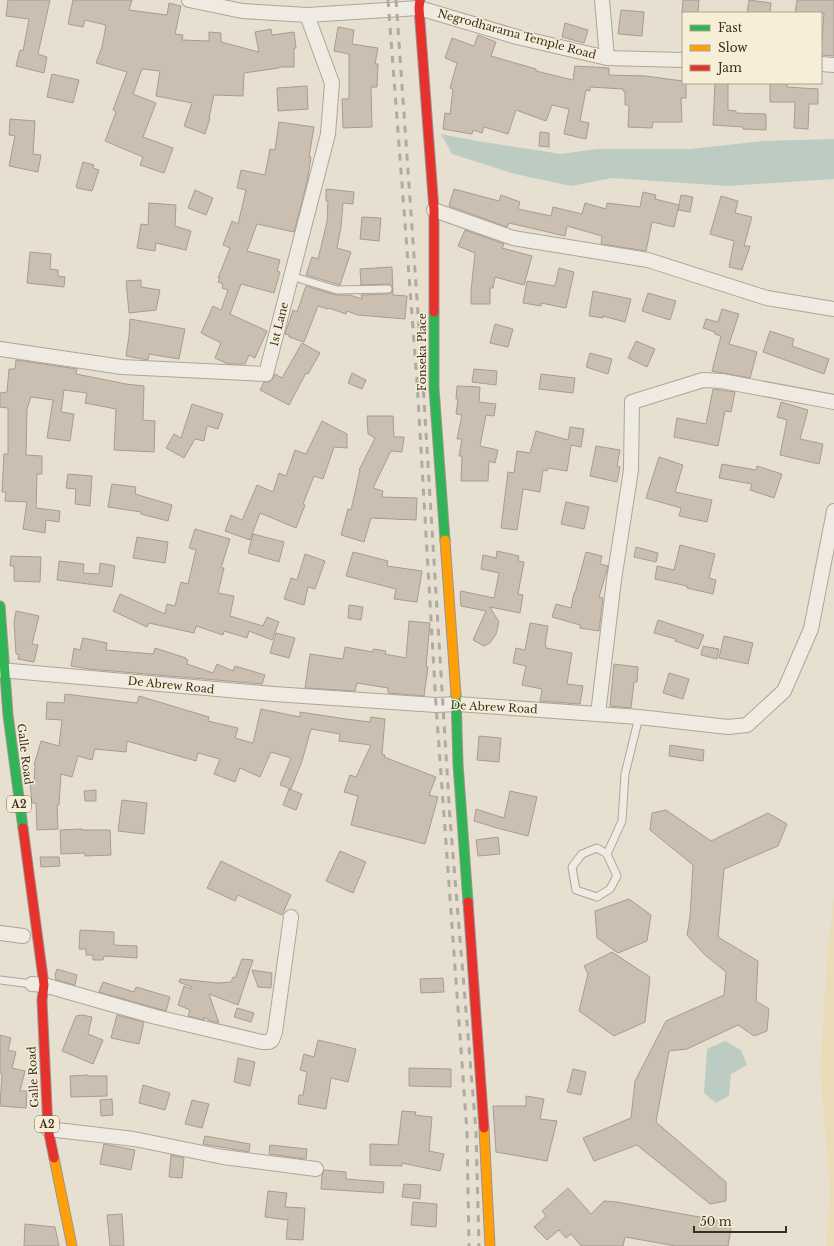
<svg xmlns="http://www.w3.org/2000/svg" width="834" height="1246" viewBox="0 0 834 1246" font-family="'Libre Baskerville',serif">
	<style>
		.sand { fill: #eadcb9 }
		.water { fill: #bcccc2 }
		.building { fill: #cbbfb2; stroke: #a89c90 }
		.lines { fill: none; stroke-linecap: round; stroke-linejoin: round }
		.lane-casing { stroke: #ada599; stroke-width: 9 }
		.street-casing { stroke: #ada599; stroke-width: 16 }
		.fast-casing { stroke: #9c958a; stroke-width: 11 }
		.slow-casing { stroke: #9c958a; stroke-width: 11 }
		.jam-casing { stroke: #9c958a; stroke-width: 11 }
		.lane { stroke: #efebe3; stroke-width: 7 }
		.street { stroke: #efebe3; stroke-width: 14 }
		.fast { stroke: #30b455; stroke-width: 9 }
		.slow { stroke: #ff9f0a; stroke-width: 9 }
		.jam { stroke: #e5322d; stroke-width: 9 }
		.rail { stroke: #afaaa2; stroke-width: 3; stroke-dasharray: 7 7; stroke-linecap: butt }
		.labels { text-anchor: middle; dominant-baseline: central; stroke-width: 3; stroke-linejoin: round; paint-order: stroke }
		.shield { fill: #f7eed8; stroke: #756857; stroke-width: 1 }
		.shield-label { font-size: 10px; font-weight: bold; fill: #3d2e20 }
		.street-label { font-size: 11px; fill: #3d2e20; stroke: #f7eed8 }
	</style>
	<rect width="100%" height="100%" fill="#e7e0d1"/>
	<path class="sand" d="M834 895V1246H826L830 1190 820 1069 828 949Z"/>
	<path class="water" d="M441 134 477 141 561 154 597 149H689L764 141 834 139V179L728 186 612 178 571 186 515 174 452 154Z
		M725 1041 741 1050 747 1065 731 1074 729 1096 716 1103 704 1093 707 1049Z"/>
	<path class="building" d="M8 0H50L38 54 47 57 44 73 16 66 20 50 23 51 29 19 6 16Z
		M73 0H132L129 10 167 15 169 3 181 6 175 34 183 35 182 40 209 41V32L221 33V42L259 52 255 32 271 29 272 35 294 32 296 48H294V67H279V68L244 73 243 96 214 95 209 118H210L205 134 184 126 192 103 156 96 160 71 142 69 133 94 156 103 143 137 173 148 164 173 140 165 143 157 105 141 116 112 113 110 127 72 96 63 102 47 106 25 85 20 83 27 68 24Z
		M683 0H699L698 13H682Z
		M749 0 771 3 770 13H747Z
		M797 0H834V56L821 55 824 13H795Z
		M621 10 644 12 642 36 618 34Z
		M565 23 588 30 584 43 562 37Z
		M338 27 354 30 352 44 378 48 375 64H378L377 87H371L372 127 343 128 342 99H349V54L334 51Z
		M478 35 496 42 491 56 536 69V71L573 80 575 66 609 68V75L645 76 683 81V83H686V98H681L682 122H653L652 128 628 127 629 106 628 105H625V91H623V89L590 87V91L586 90 580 121 589 123 586 139 564 134 569 109 552 105 546 121 516 110 508 134 484 127 482 133 473 130 472 134 443 129 445 113 450 114 453 89 450 88 457 63 445 58 452 38 474 46Z
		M52 74 79 80 73 103 47 97Z
		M715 83H728V110L736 111V113L766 114V130L743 129V127L713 125Z
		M770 83H787V87L818 89V104H809L808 129 794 128 795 102H770Z
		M307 86 308 109 278 111 277 88Z
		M10 119 35 121 33 154 41 155 38 172 9 166 15 136 9 135Z
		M279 122 314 127 309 157H311L307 182 294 232 257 224 247 251 280 260 277 271 280 272 274 293 241 284 230 314 267 331 255 358 249 355 245 364H228L215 358 221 343 201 333 213 306 221 310 228 290 222 288 223 284 218 282 220 278H218L230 248 223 245 232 221 238 224 246 190 237 188 241 170 265 175 270 149 275 150Z
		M540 132 549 133V147L539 146Z
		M83 162 94 165 93 168 99 170 92 191 77 188 76 187Z
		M326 189 354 192 353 204 343 203 341 227 337 248 351 252 340 285 306 275 312 257 318 259 327 222 328 201H326Z
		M454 189 499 201 501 195 520 202 518 209 551 216 553 207 582 214 585 203 606 209 607 203 640 207 643 192 656 195 655 199 679 205 674 227 652 222 646 251 601 244 602 236 567 226 565 236 509 223 507 227 449 206Z
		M195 190 213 198 206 215 188 208Z
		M681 195 693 197 690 212 678 210Z
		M721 196 738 201 735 213 752 217 744 246H750L742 270 729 267 734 241 710 234Z
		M149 203 176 205 175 226 191 231 186 250 156 243 155 251 137 248 141 224 148 225Z
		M362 217 381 218 379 241 360 239Z
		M465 230 504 244 502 248 532 256 524 285 495 277 493 288H490V304H471V291L475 253 458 246Z
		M30 252 51 254 50 269 58 270V276L65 277 64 287 27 283Z
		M392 267 393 295 407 296 405 319 358 315 347 311 346 314 329 308 328 309 318 306 304 342 289 337V335L285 334 293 310 297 312 306 286 336 295H350L362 299 361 295 388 294 392 292 393 289 390 284 361 285 360 269Z
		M559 268 574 272 566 308 541 303V306L523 303 527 281 555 286Z
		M141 280V287L160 290 156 310 129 313 126 281Z
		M593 291 631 299 625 322 603 316V318L589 316Z
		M648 293 676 301 670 320 642 311Z
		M722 309 739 314 729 344 757 352 750 378 712 371 721 336 715 334V332L703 328 706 319 718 322Z
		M130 319 185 329 179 359 149 354 148 360 126 356 129 336Z
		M495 324 513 329 508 347 490 343Z
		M770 331 794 339 792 346 829 359 824 374 763 352Z
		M636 341 655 349 647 367 628 358Z
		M302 343 320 353 308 374 306 373 289 405 260 390 264 382H269L272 380 275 374 282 378Z
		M590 353 612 359 608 374 586 367Z
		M16 360 77 369 76 374 126 384 144 386 143 420 155 421 154 452 114 450 116 409 85 403 87 393 64 390 61 412 74 414 70 441 47 438 53 400 31 397 27 409 26 455 42 456V474H37L36 508 60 511 59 522 46 520 45 533 23 529 27 502 5 501 6 492H2L4 454H8V408L0 407V393L7 392 9 369H15Z
		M474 369 497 371 496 385 472 382Z
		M352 373 366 380 362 389 348 383Z
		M541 374 575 378 573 393 539 389Z
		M457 386 480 387 479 402 496 404 494 416 486 415 480 446 498 450 495 463 489 461 488 481H461L462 456H459L462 439H457L462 415 456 414 458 399H456Z
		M713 389 735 392 731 412 725 411 718 446 674 437 677 418 706 424Z
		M781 402 808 410 800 439 823 444 819 464 780 455 787 420 777 417Z
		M192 404 223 414 218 429 207 426 204 441 195 439 184 458 166 448 174 434 181 438Z
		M367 416H393L394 437H404L402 452 391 451 373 488 383 491 382 497 417 498 416 520 371 518 364 542 341 535 348 509 351 510 360 470H359L375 438 368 434Z
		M322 421 347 434V448L334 447 323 479 314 476 303 504 305 505 296 528 260 513 250 540 225 531 231 515 242 520 257 485 273 492 279 473 286 476 295 450 306 454Z
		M570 427 584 429 581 447 571 445 567 471 548 468 547 471 543 470 540 492 523 489 517 530 501 528 508 472 514 473 517 451 530 453 536 431 568 440Z
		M596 446 620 450 617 466 620 467 617 482 590 476Z
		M659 457 683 465 675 492 712 500 707 522 679 516 681 508 646 498Z
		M722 464 756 470 757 466 782 474 774 498 750 490 752 484 719 478Z
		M68 474 92 476 90 506 75 504 76 489 66 488Z
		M112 484 136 487 135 494 172 505 168 521 141 514V512L108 507Z
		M566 502 589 507 584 529 561 524Z
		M195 529 230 539 221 568H224L218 593 234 596 230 616 263 626 267 617 279 622 272 640 249 631 247 638 224 631 223 635 196 626 194 633 149 623 147 627 113 611 120 594 165 614 167 604 175 606 181 582 188 584 196 550 189 548Z
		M253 534 284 542 279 562 248 553Z
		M137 537 168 542 165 563 133 558Z
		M680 545 715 554 709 578 716 580 713 594 687 588V586L655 579 657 566 674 570Z
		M636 547 658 553 656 562 634 557Z
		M497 551 519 556 518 561 524 562 518 594 523 595 520 613 490 607 499 622 496 634 490 643 484 646 473 640 486 611 461 606 460 596 461 591 494 598 499 573 481 569 483 555 496 558Z
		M353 552 388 561 387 566 422 571 417 602 394 599 396 589 346 576Z
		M586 552 602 556 600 564 608 566 599 597 603 598 599 631 580 628V625L552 617 556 604 571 608 574 593H575Z
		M305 554 325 561 315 589 308 587 304 605 284 599 291 578 297 580Z
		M11 556 41 557 40 582 14 581V566H10Z
		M59 561 84 564 83 573 99 574 100 563 115 566 112 587 57 580Z
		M349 605 363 607 361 620 348 618Z
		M16 611 39 616 32 644 38 645 34 662 18 659 19 655 16 654 14 622Z
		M658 620 704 635 698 649 675 641 676 639 654 633Z
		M409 621 430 623 426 667H428L424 696 388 693V688L357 683 355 691 305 688 310 654 343 659 345 647 373 652V649L386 651 385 654 406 658Z
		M530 623 548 626 545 644 546 645V648L572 653 567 684 583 686 580 704 540 701 542 689 522 685 526 666 513 663 516 648 525 650Z
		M276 633 295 638 289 658 270 653Z
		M724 636 753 643 748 664 719 658Z
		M83 638 107 643 106 650 153 654 155 648 186 658 185 659 188 660 187 664 213 673 217 664 233 671 235 666 265 675 262 684 89 669 71 666 74 648 80 650Z
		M703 646 719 649 717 659 701 655Z
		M614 664 638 667 637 682H634L631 708 610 706Z
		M669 673 689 679 683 699 663 693Z
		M65 694 137 703 139 696 209 717 208 721 238 728 235 738 253 743 261 709 300 717V712L346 719 370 722 371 717 385 719 382 754 385 755 384 757 436 777 429 795 438 797 425 844 351 825 358 796 344 792 350 775 356 777 371 745 339 741 340 734 311 729 302 761 291 789 280 785 291 758 271 752 260 777 240 768 235 782 214 774 220 759 198 753 196 761 127 741 126 752 95 749 92 760 78 756 72 777 61 774 59 805H57L58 829 37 830 36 803H32L30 782 34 783 35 766 34 765 41 741 59 746 62 720 46 719 47 702 64 703Z
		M479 736 501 738 499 762 477 760Z
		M670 745 704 750 703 761 669 756Z
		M289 789 302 794 296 810 283 805Z
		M96 790V801H85L84 791Z
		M510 791 537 797 528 836 497 828 474 821 476 809 504 818Z
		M122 800 147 803 144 834 118 831Z
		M666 810 711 841 768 813 787 824 778 846 724 869 718 937 758 961 756 1001 769 1009 767 1031 754 1036 738 1025 687 1049 669 1051 656 1122 726 1182V1201L710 1204 637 1145 594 1161 583 1138 631 1118 635 1081 666 1021 724 995 726 972 704 954 687 935 690 917 693 865 650 830 652 813Z
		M82 829V830H110L111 855 85 856V853L61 854 60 830Z
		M498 837 500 854 478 856 476 840Z
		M340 851 366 862 353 893 326 881Z
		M40 857H59L60 866 41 867Z
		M221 861 291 895 282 915 238 895 235 901 207 888Z
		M629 899 651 915 647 941 618 953 597 938 595 911Z
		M80 930 114 932V945L137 946V958L104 956 103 960H93V955H86V949H79Z
		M612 952 650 977 645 1022 614 1036 579 1011 588 974 584 966Z
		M242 959 253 960 238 1005 209 994 219 1023 208 1020 205 1017 204 1020 188 1016 190 1010 178 1005 184 986 191 989 192 987 179 982 180 979 218 983 231 982 233 977 235 978Z
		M57 969 77 975 75 985 56 980 55 975Z
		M252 970 272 973 271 988 258 987Z
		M443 978 444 992 421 993 420 979Z
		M103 982 134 992 136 987 170 997 166 1011 99 992Z
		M237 1008 254 1013 251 1022 234 1017Z
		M82 1015 92 1017 88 1034 103 1040 93 1064 62 1051 76 1016Z
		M117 1015 144 1022 139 1044 111 1038Z
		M0 1035 11 1038 8 1050 16 1052 12 1068 25 1071 20 1091H27L26 1108 0 1106 2 1074 0 1073Z
		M318 1040 356 1049 348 1082 331 1078 326 1109 298 1104 299 1095H303L307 1072 300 1070 304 1054 314 1057Z
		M238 1058 255 1062 250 1086 234 1082Z
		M409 1068 451 1069V1087L409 1086Z
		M573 1069 586 1072 581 1095 567 1092Z
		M88 1075V1076H107V1096L71 1097 70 1076Z
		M143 1085 170 1093 165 1110 139 1103Z
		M526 1096 544 1099 540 1119 557 1121 547 1161 496 1152 493 1106H526Z
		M112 1099 113 1115 101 1116 100 1100Z
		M192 1100 209 1104 202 1128 185 1124Z
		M402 1111 416 1112 415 1115 432 1117 429 1151 444 1154 440 1171 402 1163V1166L370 1165V1144L398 1145Z
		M205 1136 250 1144 249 1152 203 1144Z
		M104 1144 135 1150 131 1170 100 1164Z
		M270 1145 307 1149 306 1159 269 1154Z
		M171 1155 184 1158 182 1178 169 1177Z
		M324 1170 346 1172V1179L384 1182 383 1193 321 1189 322 1175Z
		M404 1184 421 1185 420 1199 402 1197Z
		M568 1188 591 1214 604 1201 617 1202 732 1223 728 1246H676L625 1237 623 1246H581L571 1234 566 1238 559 1230 547 1240 534 1227 546 1216 542 1211Z
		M268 1191 287 1193 285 1207 305 1208 303 1240 286 1239 288 1220 265 1217Z
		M413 1202 437 1204 436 1227 411 1225Z
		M122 1214 124 1246H110L107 1215Z
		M25 1224 55 1227 59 1246H24Z"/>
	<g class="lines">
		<g class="lane-casing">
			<path id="lane" d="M291 276 337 290 388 289
				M597 848 607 854 617 876 610 889 597 897 576 890 572 867 582 854Z
				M607 854 622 821 625 774 639 717
				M0 980 32 984"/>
		</g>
		<g class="street-casing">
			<path id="street" d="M189 0 242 11 307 15 419 8 517 37 607 58 683 60
				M602 0 607 58
				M821 64 834 65
				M434 210 513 238 648 260 767 298 834 309
				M0 349 122 367 266 374 328 134 332 83 307 15
				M0 670 274 694 436 705 457 704 639 717 728 727 747 725 784 691 811 629 834 511
				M598 714 614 580 631 470 632 402 703 380 722 381 834 402
				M0 933 23 936
				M32 984 44 985 156 1017 262 1042H269L272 1040 275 1032 291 917
				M48 1129 134 1139 223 1157 316 1169"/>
		</g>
		<g class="fast-casing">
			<path id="fast" d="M434 312V388L445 540
				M0 606 8 715 23 828
				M456 695 458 764 468 902"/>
		</g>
		<g class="slow-casing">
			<path id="slow" d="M445 540 456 695
				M484 1128 490 1246
				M54 1158 72 1246"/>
		</g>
		<g class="jam-casing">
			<path id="jam" d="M420 0 419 8 434 210V312
				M23 828 44 985 42 1000 48 1129 54 1158
				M468 902 484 1128"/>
		</g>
		<use href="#lane" class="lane"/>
		<use href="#street" class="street"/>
		<use href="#fast" class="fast"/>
		<use href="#slow" class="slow"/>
		<use href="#jam" class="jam"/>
		<path class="rail" d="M388 0 417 381 436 705 467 1132 469 1246
			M396 0 423 384 450 819 476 1131 479 1246"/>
	</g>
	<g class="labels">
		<g class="shield">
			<rect x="7" y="796" width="24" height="16" rx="3"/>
			<rect x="35" y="1116" width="24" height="16" rx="3"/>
		</g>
		<g class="shield-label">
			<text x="19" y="804">A2</text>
			<text x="47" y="1124">A2</text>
		</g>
		<g class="street-label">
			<text transform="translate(517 34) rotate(15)">Negrodharama Temple Road</text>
			<text transform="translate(279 324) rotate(-76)">1st Lane</text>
			<text transform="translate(422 352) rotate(-90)">Fonseka Place</text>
			<text transform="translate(171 685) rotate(6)">De Abrew Road</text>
			<text transform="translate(494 707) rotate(3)">De Abrew Road</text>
			<text transform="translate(25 754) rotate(83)">Galle Road</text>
			<text transform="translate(33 1077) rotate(-93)">Galle Road</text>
		</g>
	</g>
	<rect x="682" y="12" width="140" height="72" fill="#f7eed8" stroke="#ada18e"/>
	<rect x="690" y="25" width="20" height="6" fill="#30b455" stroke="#ada18e"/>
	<text x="718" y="32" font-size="12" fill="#3d2e20">Fast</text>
	<rect x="690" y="45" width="20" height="6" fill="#ff9f0a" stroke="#ada18e"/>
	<text x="718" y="52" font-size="12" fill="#3d2e20">Slow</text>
	<rect x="690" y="65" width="20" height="6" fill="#e5322d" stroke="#ada18e"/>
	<text x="718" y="72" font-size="12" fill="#3d2e20">Jam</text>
	<path d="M694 1226v6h92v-6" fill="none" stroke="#3d2e20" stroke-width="2"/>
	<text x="700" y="1226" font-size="12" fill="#3d2e20" stroke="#f7eed8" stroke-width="3" paint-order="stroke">50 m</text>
</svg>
